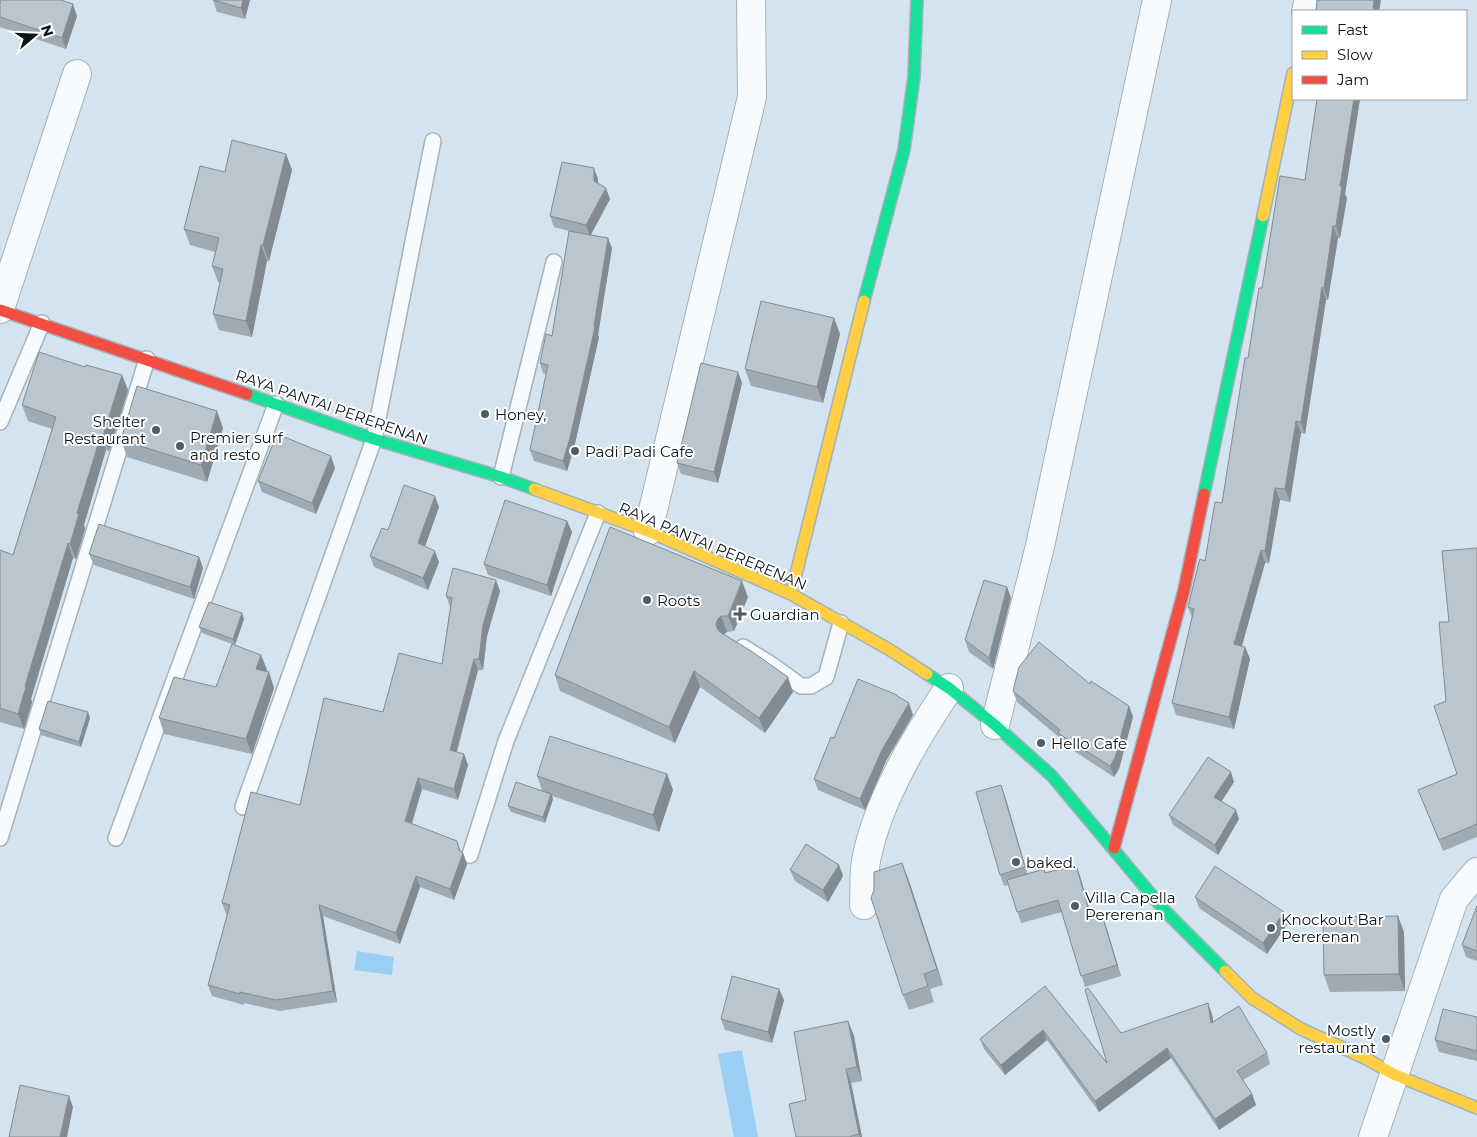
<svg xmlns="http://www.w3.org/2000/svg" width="1477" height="1137" viewBox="0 0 1477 1137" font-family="Montserrat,sans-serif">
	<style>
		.water { fill: #9acef2 }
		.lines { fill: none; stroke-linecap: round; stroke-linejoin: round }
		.lane-casing { stroke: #a5b1bb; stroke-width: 18 }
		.street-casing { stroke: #a5b1bb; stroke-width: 30 }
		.fast-casing { stroke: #a5b1bb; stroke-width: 14 }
		.slow-casing { stroke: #a5b1bb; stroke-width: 14 }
		.jam-casing { stroke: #a5b1bb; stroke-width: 14 }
		.lane { stroke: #f8fbfd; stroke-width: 15 }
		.street { stroke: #f8fbfd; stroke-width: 28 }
		.fast { stroke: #16e098; stroke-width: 11 }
		.slow { stroke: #ffcf43; stroke-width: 11 }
		.jam { stroke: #f24e42; stroke-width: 11 }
		.wall { fill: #9faab3 }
		.shaded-wall { fill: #828b92 }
		.building { fill: #b9c6d0; stroke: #828b92 }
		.poi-dot { fill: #4f5c65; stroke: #fff; stroke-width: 2 }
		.labels { text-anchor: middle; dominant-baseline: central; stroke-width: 4; stroke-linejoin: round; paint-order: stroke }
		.street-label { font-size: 15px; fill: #08131a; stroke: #fff }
		.poi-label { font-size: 15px; fill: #08131a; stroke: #fff; text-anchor: start }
	</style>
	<rect width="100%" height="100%" fill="#d3e4f0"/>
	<path class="water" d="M357 951 394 957 392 975 354 970Z
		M742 1050 758 1137H734L718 1054Z"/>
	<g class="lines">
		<g class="lane-casing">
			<path id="lane" d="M0 422 42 323
				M501 477 554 262
				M743 647 772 665 801 686H811L826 677 841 623
				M243 807 374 439 433 141
				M0 838 147 359
				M116 838 276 404
				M470 855 506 741 598 513"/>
		</g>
		<g class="street-casing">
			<path id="street" d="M1306 11 1309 0
				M0 309 77 74
				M648 531 752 97 751 0
				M995 725 1040 546 1157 0
				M864 905C865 889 863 871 867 856 879 798 917 736 949 688
				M1373 1137 1454 899 1477 872"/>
		</g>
		<g class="fast-casing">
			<path id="fast" d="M864 301 904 150 914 77 917 0
				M247 394 374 439 501 477 534 489
				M1204 494 1263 216
				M927 674 949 688 995 725 1052 776 1165 911 1225 971"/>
		</g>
		<g class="slow-casing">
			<path id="slow" d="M1263 216 1293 73
				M534 489 648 531 791 594 890 650 927 674
				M791 594 864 301
				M1225 971 1252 998 1301 1029 1365 1058 1393 1074 1477 1108"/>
		</g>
		<g class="jam-casing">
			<path id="jam" d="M0 310 247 394
				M1114 848 1184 590 1204 494"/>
		</g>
		<use href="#lane" class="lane"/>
		<use href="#street" class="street"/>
		<use href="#fast" class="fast"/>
		<use href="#slow" class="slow"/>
		<use href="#jam" class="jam"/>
	</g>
	<path class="wall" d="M213 0H250L245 19 217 12Z
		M0 4 77 16 66 49 0 27Z
		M1317 99H1360L1345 194 1347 198 1340 238H1338L1328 300H1326L1305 434 1301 433 1290 502 1280 500 1269 563H1265L1242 646 1245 647 1250 659 1234 729 1176 715 1172 703 1192 618 1188 607 1205 561 1222 503 1248 358 1262 288 1305 180Z
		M286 154 292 170 269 261H267L252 337 219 330 213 314 220 283 218 282 212 266 215 252 190 245 184 229 225 172Z
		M598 179V183L610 199 591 235 612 248 598 335 599 337 574 448 567 471 534 461 530 450 546 374 543 373 540 363 552 336 569 231 554 227 550 216Z
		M834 318 840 334 823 403 751 386 745 369Z
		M85 367 122 375 128 390 109 451 106 450 84 525 85 529 76 559 73 558 31 699 32 702 24 729 0 722V550L13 555 52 429 28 421 22 405Z
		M738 372 742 383 718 483 681 474 677 463Z
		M223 428 207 482 127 457 121 440Z
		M335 468 316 514 262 492 258 481Z
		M439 507 425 546 439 562 428 590 374 567 370 556 388 530Z
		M567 521 572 532 551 596 488 575 484 564Z
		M1477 548V837L1443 851 1418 790 1457 774 1446 701 1449 622Z
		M89 554 199 557 203 568 194 599 94 565Z
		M1007 587 1011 598 993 669 969 652 965 640Z
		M500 591 487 636 483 670H478L457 752 464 754 468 765 458 800 422 789 412 824 463 853 467 864 454 900 420 887 400 944 323 916 337 1002 280 1011 244 1003V1005L212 996 208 985 227 915 226 914 222 903 300 805 383 712 442 664 450 607 446 596Z
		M748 597 734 631 727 632 724 634 793 692 765 733 700 687 675 743 560 691 555 675Z
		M244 619 235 645 202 633 199 627Z
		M261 655 267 670 266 672 274 688 252 754 164 734 159 718 216 687Z
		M1090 684 1129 706 1133 717 1119 769 1114 777 1063 744 1060 738 1017 702 1013 691Z
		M898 697 913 715 886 761 865 810 818 790 814 779 834 738Z
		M90 718 81 747 41 735 39 729Z
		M667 774 673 790 659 832 552 796 553 799 545 823 511 812 508 806 542 790 537 776Z
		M1234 782 1221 801 1239 819 1218 855 1173 825 1169 815Z
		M1005 796 1027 874 1045 873 1076 865 1080 876 1092 918 1102 915 1121 976 1085 987 1062 912 1021 923 1009 885 1004 886 1000 875Z
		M839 865 843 876 828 902 795 881 790 870Z
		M908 878 943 985 930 989 934 1002 909 1010 903 995Z
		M1195 897 1288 923 1267 954 1199 908Z
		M1477 906V961L1466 957 1462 945Z
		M1404 932 1405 991 1330 992 1324 975Z
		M1045 986 1107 1063 1121 1033 1212 1014 1213 1022 1267 1053 1270 1064 1243 1080 1252 1094 1256 1105 1219 1130 1171 1058 1099 1112 1047 1040 1005 1075 984 1049 980 1039Z
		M779 989 784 1000 772 1043 725 1030 721 1019Z
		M1477 1017V1061L1439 1052 1435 1040Z
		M848 1021 854 1036 862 1081 851 1083 862 1137H796L806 1100Z"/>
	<path class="shaded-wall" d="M243 0H250L245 19 241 8Z
		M1374 0H1381L1379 11H1373Z
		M73 4 77 16 66 49 62 38Z
		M1354 99H1360L1345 194 1347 198 1340 238 1336 226 1340 186Z
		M286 154 292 170 269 261 263 245Z
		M594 168 598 179V192L594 181Z
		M606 188 610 199 590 236 586 225Z
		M1333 226 1338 238 1328 300 1324 288Z
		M608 238 612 248 598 335 599 337 574 448 567 471 563 461 594 326Z
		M261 245 267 261 252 337 246 321Z
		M1322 287 1326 300 1305 434 1301 422Z
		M834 318 840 334 823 403 817 387Z
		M738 372 742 383 718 483 714 472Z
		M122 375 128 390 109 451 103 436Z
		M217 411 223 428 207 482 201 465Z
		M1296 421 1301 433 1290 502 1285 489Z
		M101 435 106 450 84 525 85 529 76 559 70 544 77 513Z
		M331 456 335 468 316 514 312 503Z
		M1275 488 1280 500 1269 563 1265 551Z
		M435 496 439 507 422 555 418 543Z
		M567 521 572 532 551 596 547 585Z
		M68 543 73 558 31 699 32 702 24 729 18 714 25 686Z
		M1261 550 1265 563 1239 656 1234 644Z
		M435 551 439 562 428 590 423 578Z
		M199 557 203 568 194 599 190 587Z
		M496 580 500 591 487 636 483 670 479 659 483 625Z
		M742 581 748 597 734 631 728 616Z
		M1007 587 1011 598 993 669 989 658Z
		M242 613 244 619 235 645 233 639Z
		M721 616 727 632 723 635 717 628 716 624 718 619Z
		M1245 647 1250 659 1234 729 1229 717Z
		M261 655 267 670 261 685 256 669Z
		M474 659 478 670 454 761 450 750Z
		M694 671 700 687 675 743 669 727Z
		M269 672 274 688 252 754 246 739Z
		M788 677 793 692 765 733 759 718Z
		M909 703 913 715 886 761 865 810 860 799 882 750Z
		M1129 706 1133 717 1119 769 1114 777 1110 766Z
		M88 712 90 718 81 747 79 742Z
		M464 754 468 765 458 800 454 789Z
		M1231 772 1234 782 1218 807 1214 797Z
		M667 774 673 790 659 832 653 815Z
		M418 778 422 789 409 832 405 821Z
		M1001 785 1005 796 1029 879 1025 867Z
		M551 794 553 799 545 823 543 817Z
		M1236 810 1239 819 1218 855 1215 845Z
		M457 841 461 852 463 853 467 864 454 900 450 889 459 850Z
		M902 863 908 878 943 985 937 969Z
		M839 865 843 876 828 902 823 890Z
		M1076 865 1080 876 1095 930 1091 918Z
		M416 876 420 887 400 944 396 933Z
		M319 905 323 916 337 1002 333 991Z
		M1284 912 1288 923 1267 954 1263 943Z
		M1102 915 1106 926 1121 976 1117 965Z
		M1398 916 1404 932 1405 991 1399 974Z
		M779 989 784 1000 772 1043 768 1032Z
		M1208 1003 1212 1014 1215 1033 1211 1023Z
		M848 1021 854 1036 862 1081 857 1067Z
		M1043 1030 1047 1040 1005 1075 1001 1065Z
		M1167 1048 1171 1058 1099 1112 1095 1101Z
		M846 1069 851 1083 862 1137H860L859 1134Z
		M1252 1094 1256 1105 1219 1130 1215 1119Z
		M69 1096 73 1107 67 1137H60Z"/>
	<path class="building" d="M1 0H61L73 4 62 38 0 17V4Z
		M213 0H243L241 8Z
		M1317 0H1374L1373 11H1316Z
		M1317 99H1354L1340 186H1342L1336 226H1333L1324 288 1322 287 1301 422 1296 421 1285 489 1275 488 1265 551 1261 550 1234 644 1245 647 1229 717 1172 703 1194 609 1188 607 1199 562 1200 559 1205 561 1215 502 1222 503 1245 358H1248L1259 288H1262L1280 176 1305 180Z
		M232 140 286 154 263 245H261L246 321 213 314 223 269 212 266 219 238 184 229 200 166 225 172Z
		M562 162 594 168V181L606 188 586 225 550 216Z
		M569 231 608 238 594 326 595 327 570 438 563 461 530 450 548 365 540 363 546 334 552 336Z
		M761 301 834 318 817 387 745 369Z
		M39 352 85 367 86 365 122 375 103 436 101 435 77 513 79 514 70 544 68 543 25 686 26 687 18 714 0 708V550L13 555 56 417 22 405Z
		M701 363 738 372 714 472 677 463Z
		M137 386 217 411 201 465 121 440Z
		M277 434 331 456 312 503 258 481Z
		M404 485 435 496 418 543 435 551 423 578 370 556 382 528 388 530Z
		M505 500 567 521 547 585 484 564Z
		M99 524 199 557 190 587 89 554Z
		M610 527 742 581 728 616H721L718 619 716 624 717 628 720 632 751 651 788 677 759 718 694 671 669 727 555 675Z
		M1477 548V824L1439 840 1418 790 1457 774 1434 706 1446 701 1439 622H1449L1442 551Z
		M453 568 496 580 483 625 479 659H474L450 750 464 754 454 789 418 778 405 821 457 841 459 850 463 853 450 889 416 876 396 933 319 905 333 991 276 1000 240 992V994L208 985 230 905 222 903 251 792 300 805 324 698 383 712 399 653 442 664 452 598 446 596Z
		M984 580 1007 587 989 658 965 640Z
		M209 602 242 613 233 639 199 627Z
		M1039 642 1090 684 1091 681 1129 706 1115 758 1110 766 1058 733 1060 730 1013 691 1019 667Z
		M232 644 261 655 256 669 269 672 246 739 159 718 174 677 216 687Z
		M858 679 897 695V696L909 703 882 750 860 799 814 779 831 737 834 738Z
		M48 701 88 712 79 742 39 729Z
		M550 736 667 774 653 815 537 776Z
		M1208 757 1231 772 1214 797 1236 810 1215 845 1169 815Z
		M516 782 551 794 543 817 508 806Z
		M1001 785 1025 867 1000 875 976 792Z
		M806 844 839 865 823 890 790 870Z
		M902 863 937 969 924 974 928 986 903 995 871 898 874 890V872Z
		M1076 865 1091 918 1102 915 1117 965 1081 976 1058 900 1017 912 1007 880 1044 869 1045 873Z
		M1215 866 1284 912 1263 943 1195 897Z
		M1477 906V951L1462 945Z
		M1398 916 1399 974 1324 975 1323 917Z
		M732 976 779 989 768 1032 721 1019Z
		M1045 986 1107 1063 1085 990 1088 988 1121 1033 1208 1003 1211 1023 1239 1006 1267 1053 1237 1071 1252 1094 1215 1119 1167 1048 1095 1101 1043 1030 1001 1065 980 1039Z
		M1443 1009 1477 1017V1051L1435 1040Z
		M848 1021 857 1067 846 1069 859 1134 851 1136V1137H796L789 1104 806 1100 794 1032Z
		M20 1085 69 1096 60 1137H9Z"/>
	<g class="poi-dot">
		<circle cx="485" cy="414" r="5"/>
		<circle cx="156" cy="430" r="5"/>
		<circle cx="180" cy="446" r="5"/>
		<circle cx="575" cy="451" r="5"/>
		<circle cx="647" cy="600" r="5"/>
		<path d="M737.5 606.5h5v5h5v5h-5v5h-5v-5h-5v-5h5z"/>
		<circle cx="1041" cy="743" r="5"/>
		<circle cx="1016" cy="862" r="5"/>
		<circle cx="1075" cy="906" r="5"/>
		<circle cx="1271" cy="928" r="5"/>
		<circle cx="1386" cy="1039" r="5"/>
	</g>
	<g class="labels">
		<g class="street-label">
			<text transform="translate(332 407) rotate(19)">RAYA PANTAI PERERENAN</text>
			<text transform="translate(713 546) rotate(23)">RAYA PANTAI PERERENAN</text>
		</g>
		<g class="poi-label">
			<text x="495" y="414">Honey,</text>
			<text x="146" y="421" text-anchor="end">Shelter<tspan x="146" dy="17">Restaurant</tspan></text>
			<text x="190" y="437">Premier surf<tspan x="190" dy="17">and resto</tspan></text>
			<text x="585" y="451">Padi Padi Cafe</text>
			<text x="657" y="600">Roots</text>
			<text x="750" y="614">Guardian</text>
			<text x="1051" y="743">Hello Cafe</text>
			<text x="1026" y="862">baked.</text>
			<text x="1085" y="897">Villa Capella<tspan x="1085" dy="17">Pererenan</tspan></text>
			<text x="1281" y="919">Knockout Bar<tspan x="1281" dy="17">Pererenan</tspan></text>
			<text x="1376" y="1030" text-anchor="end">Mostly<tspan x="1376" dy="17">restaurant</tspan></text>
		</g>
	</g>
	<rect x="1292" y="10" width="175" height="90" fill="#ffffff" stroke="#9ca1a3"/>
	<rect x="1302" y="26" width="25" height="8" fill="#16e098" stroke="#9ca1a3"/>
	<text x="1337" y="35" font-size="15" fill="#08131a">Fast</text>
	<rect x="1302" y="51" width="25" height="8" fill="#ffcf43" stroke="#9ca1a3"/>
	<text x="1337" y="60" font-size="15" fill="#08131a">Slow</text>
	<rect x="1302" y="76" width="25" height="8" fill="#f24e42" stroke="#9ca1a3"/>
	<text x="1337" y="85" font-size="15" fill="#08131a">Jam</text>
	<g transform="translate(35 35) rotate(71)" stroke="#ffffff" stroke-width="4" paint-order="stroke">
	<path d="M0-4L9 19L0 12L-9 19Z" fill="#08131a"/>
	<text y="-8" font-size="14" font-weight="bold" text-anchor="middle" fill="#08131a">N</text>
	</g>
</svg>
